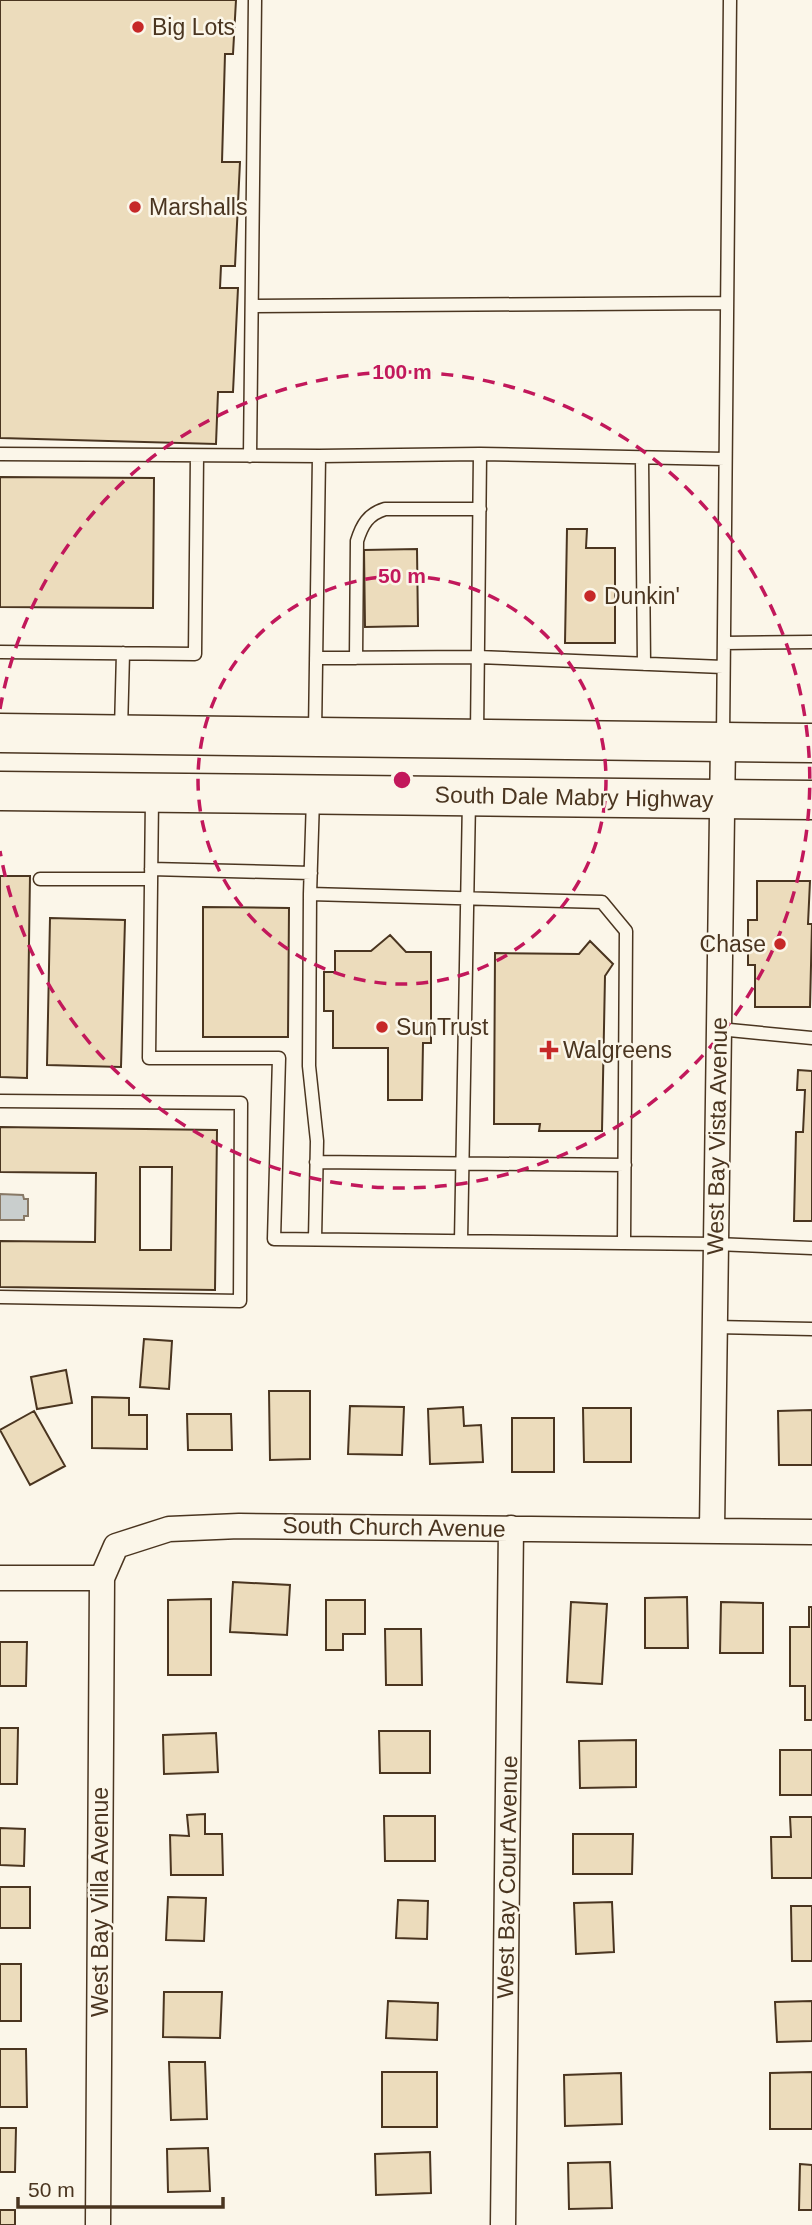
<svg xmlns="http://www.w3.org/2000/svg" width="812" height="2225" viewBox="0 0 812 2225" font-family="Arial,sans-serif">
	<style>
		.water { fill: #c9cecd; stroke: #887966; stroke-width: 2 }
		.building { fill: #ecdcbc; stroke: #4a3520; stroke-width: 2; fill-rule: evenodd }
		.lines { fill: none; stroke-linecap: round; stroke-linejoin: round }
		.service-casing { stroke: #4a3520; stroke-width: 15 }
		.minor-casing { stroke: #4a3520; stroke-width: 27 }
		.primary-casing { stroke: #4a3520; stroke-width: 41 }
		.service { stroke: #fbf6e9; stroke-width: 12 }
		.minor { stroke: #fbf6e9; stroke-width: 24 }
		.primary { stroke: #fbf6e9; stroke-width: 38 }
		.ring { fill: none; stroke: #c2185b; stroke-width: 3.5; stroke-dasharray: 12 9 }
		.poi-dot { fill: #c62828; stroke: #fbf6e9; stroke-width: 2.5 }
		.labels { text-anchor: middle; dominant-baseline: central; stroke-width: 5; stroke-linejoin: round; paint-order: stroke }
		.poi-label { font-size: 23px; fill: #4a3520; stroke: #fbf6e9; text-anchor: start }
		.street-label { font-size: 23px; fill: #4a3520; stroke: #fbf6e9 }
		.centre { fill: #c2185b; stroke: #fbf6e9; stroke-width: 3.5 }
		.ring-label { font-size: 21px; text-anchor: middle; font-weight: bold; fill: #c2185b; stroke: #fbf6e9; stroke-width: 5; stroke-linejoin: round; paint-order: stroke }
	</style>
	<rect width="100%" height="100%" fill="#fbf6e9"/>
	<path class="water" d="M0 1194 23 1195 24 1199H28V1216H24V1220H0Z"/>
	<path class="building" d="M0 0H236L233 54H225L222 162H240L235 266H221L220 288H238L233 392H218L216 444 0 438Z
		M0 477 154 478 153 608 0 607Z
		M567 529H587L586 548H615V643H565Z
		M417 549 418 626 365 627 364 550Z
		M0 876H30L27 1078 0 1077Z
		M757 881H810L808 924H812L810 1007H755V965H748V920H757Z
		M203 907 289 908 288 1037H203Z
		M50 918 125 920 121 1067 47 1065Z
		M390 935 406 952H431V1043H423L422 1100H388V1048H333V1011H324V972H335V951H371Z
		M590 941 613 964 605 976 602 1131H539L540 1124H494L495 953 579 954Z
		M798 1070 812 1071V1221H794L796 1132H803L805 1090H797Z
		M0 1127 217 1130 215 1290 0 1287V1241L95 1242 96 1173 0 1172ZM140 1167H172L171 1250H140Z
		M144 1339 172 1341 169 1389 140 1387Z
		M66 1370 72 1403 37 1409 31 1377Z
		M269 1391H310V1459L270 1460Z
		M92 1397 129 1398V1415H147V1449L92 1448Z
		M350 1406 404 1407 402 1455 348 1454Z
		M463 1407 464 1426 481 1425 483 1462 430 1464 428 1409Z
		M583 1408H631V1462H584Z
		M812 1410V1465H779L778 1411Z
		M34 1411 65 1466 30 1485 0 1430Z
		M187 1414H231L232 1450H188Z
		M512 1418H554V1472H512Z
		M233 1582 290 1585 287 1635 230 1632Z
		M687 1597 688 1648H645V1598Z
		M211 1599V1675H168V1600Z
		M326 1600H365V1634H343V1650H326Z
		M571 1602 607 1604 602 1684 567 1682Z
		M721 1602 763 1603V1653H720Z
		M809 1607H812V1720H805V1686H790V1627H809Z
		M385 1629H421L422 1685H386Z
		M0 1642H27L26 1686H0Z
		M0 1728H18L17 1784H0Z
		M379 1731H430V1773H380Z
		M216 1733 218 1772 164 1774 163 1735Z
		M636 1740V1787L580 1788 579 1741Z
		M780 1750H812V1795H780Z
		M205 1814V1834H222L223 1875H171L170 1835 189 1836 187 1815Z
		M384 1816H435V1861H385Z
		M790 1817H812V1878H772L771 1837H791Z
		M0 1828 25 1829 24 1866 0 1865Z
		M573 1834H633L632 1874H573Z
		M0 1887H30V1928H0Z
		M168 1897 206 1898 204 1941 166 1940Z
		M398 1900 428 1901 427 1939 396 1938Z
		M612 1902 614 1952 576 1954 574 1903Z
		M791 1906H812V1961H792Z
		M0 1964H21V2021H0Z
		M164 1992H222L220 2038 163 2037Z
		M388 2001 438 2003 437 2040 386 2038Z
		M812 2001V2041L777 2042 775 2002Z
		M0 2049H26L27 2107H0Z
		M169 2062H205L207 2119 171 2120Z
		M382 2072H437V2127H382Z
		M812 2072V2129H770V2073Z
		M621 2073 622 2124 565 2126 564 2075Z
		M0 2128H16L15 2172H0Z
		M208 2148 210 2191 168 2192 167 2149Z
		M430 2152 431 2193 376 2195 375 2154Z
		M610 2162 612 2208 569 2209 568 2163Z
		M800 2164 812 2165V2210H799Z
		M0 2210H15V2225H0Z"/>
	<g class="lines">
		<g class="service-casing">
			<path id="service" d="M252 306 727 303
				M0 454 319 456 480 454 725 459
				M250 456 255 0
				M642 459 644 664
				M724 643 812 642
				M0 652 195 654 197 456
				M316 658 478 657 723 667
				M356 658 357 541C362 525 368 514 385 509H480
				M121 730 123 653
				M315 733 319 456
				M477 735 480 454
				M723 738 730 0
				M152 798 149 1058H279L274 1239 716 1244 812 1248
				M313 798 310 894 602 902 626 931 624 1243
				M151 869 311 873
				M40 879H151
				M310 894 309 1066 317 1141 315 1239
				M719 1029 812 1038
				M0 1101 241 1103 240 1301 0 1297
				M316 1162 625 1165
				M461 1241 469 800
				M715 1327 812 1329"/>
		</g>
		<g class="minor-casing">
			<path id="minor" d="M712 1529 723 742
				M0 1578H102
				M98 2225 102 1578 116 1546 169 1529 239 1526 812 1532
				M503 2225 511 1528"/>
		</g>
		<g class="primary-casing">
			<path id="primary" d="M0 733 812 743
				M0 791 812 800"/>
		</g>
		<use href="#service" class="service"/>
		<use href="#minor" class="minor"/>
		<use href="#primary" class="primary"/>
	</g>
	<g class="ring">
		<circle cx="402" cy="780" r="204"/>
		<path d="M0 709A408 408 0 1 1 0 851"/>
	</g>
	<g class="poi-dot">
		<circle cx="138" cy="27" r="7"/>
		<circle cx="135" cy="207" r="7"/>
		<circle cx="590" cy="596" r="7"/>
		<circle cx="780" cy="944" r="7"/>
		<circle cx="382" cy="1027" r="7"/>
		<path d="M545.5 1039.5h7v7h7v7h-7v7h-7v-7h-7v-7h7z"/>
	</g>
	<g class="labels">
		<g class="poi-label">
			<text x="152" y="27">Big Lots</text>
			<text x="149" y="207">Marshalls</text>
			<text x="604" y="596">Dunkin'</text>
			<text x="766" y="944" text-anchor="end">Chase</text>
			<text x="396" y="1027">SunTrust</text>
			<text x="563" y="1050">Walgreens</text>
		</g>
		<g class="street-label">
			<text transform="translate(574 797) rotate(1)">South Dale Mabry Highway</text>
			<text transform="translate(717 1136) rotate(-89)">West Bay Vista Avenue</text>
			<text transform="translate(394 1527) rotate(1)">South Church Avenue</text>
			<text transform="translate(507 1877) rotate(-89)">West Bay Court Avenue</text>
			<text transform="translate(100 1902) rotate(-90)">West Bay Villa Avenue</text>
		</g>
	</g>
	<circle cx="402" cy="780" r="10" class="centre"/>
	<g class="ring-label">
		<text x="402" y="379">100 m</text>
		<text x="402" y="583">50 m</text>
	</g>
	<path d="M18 2197v10h205v-10" fill="none" stroke="#4a3520" stroke-width="3.5"/>
	<text x="28" y="2197" font-size="21" fill="#4a3520" stroke="#fbf6e9" stroke-width="5" paint-order="stroke">50 m</text>
</svg>
